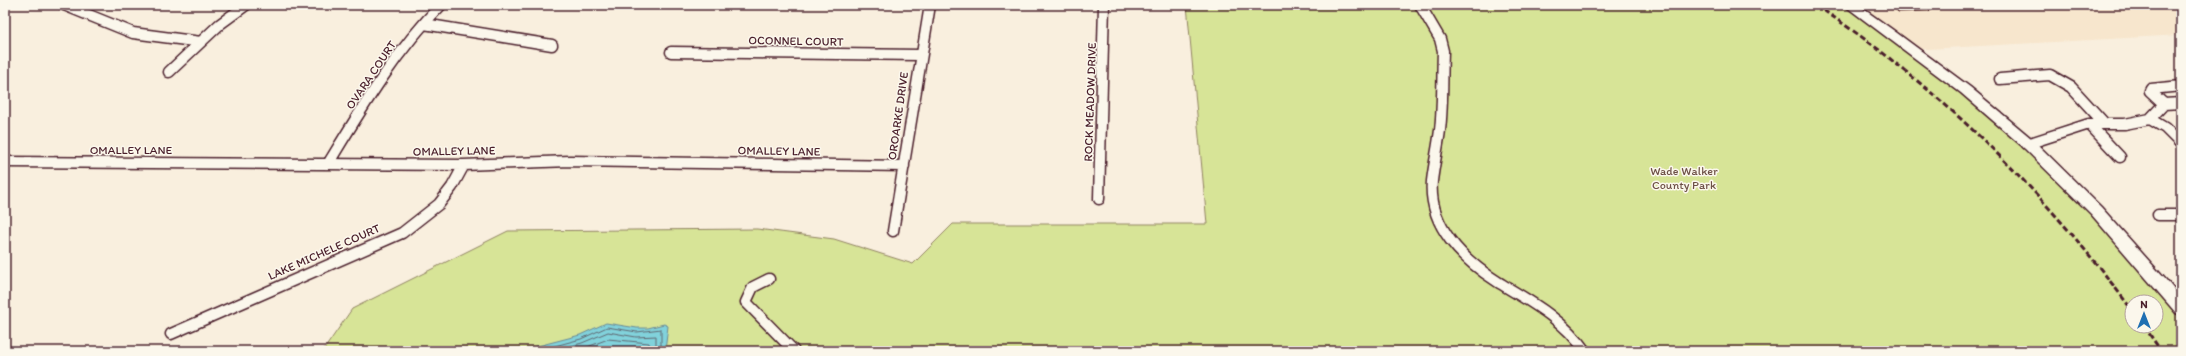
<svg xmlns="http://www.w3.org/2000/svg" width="2186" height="356" viewBox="0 0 2186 356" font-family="Itim,sans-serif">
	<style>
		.built { fill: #f7e6cd }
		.green { fill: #d7e497; stroke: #908261; fill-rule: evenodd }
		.water { fill: #81d2db; stroke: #6b8a95 }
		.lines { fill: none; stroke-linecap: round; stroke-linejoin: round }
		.shore { stroke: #606771; stroke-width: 1 }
		.minor-casing { stroke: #4a1f2b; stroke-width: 13 }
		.secondary-casing { stroke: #4a1f2b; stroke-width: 3 }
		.minor { stroke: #fbf7ec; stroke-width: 10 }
		.secondary { fill: #fbf7ec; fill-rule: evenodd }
		.rail { stroke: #4a1f2b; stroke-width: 3; stroke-dasharray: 6 3; stroke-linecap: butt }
		.wall { fill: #d1b38d; stroke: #4a1f2b }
		.labels { text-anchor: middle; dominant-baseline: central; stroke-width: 3; stroke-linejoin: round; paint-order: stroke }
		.street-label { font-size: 12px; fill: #4a1f2b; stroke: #fbf7ec }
		.park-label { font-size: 12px; fill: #6d5046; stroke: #fbf7ec }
	</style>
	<rect width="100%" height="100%" fill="#f9efde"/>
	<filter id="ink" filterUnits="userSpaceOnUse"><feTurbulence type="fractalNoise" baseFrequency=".025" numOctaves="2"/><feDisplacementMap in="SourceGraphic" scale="8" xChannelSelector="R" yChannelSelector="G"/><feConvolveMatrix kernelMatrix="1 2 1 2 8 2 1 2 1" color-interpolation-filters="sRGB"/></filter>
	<g filter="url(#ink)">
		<path class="built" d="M1846 5H2181V35L1909 50Z"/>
		<path class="green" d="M1187 5H1846L2055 163 2181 300V351H323L352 309 508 231 757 229 834 239 913 264 953 224H1207ZM2132 302H2156V326H2132Z"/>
		<path class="water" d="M606 323 637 328H648L664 324 668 326 665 351H530L534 347 580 335Z"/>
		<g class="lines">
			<path class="shore" d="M536 351 581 339 607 327 637 332 661 329V351
				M553 351 582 343 608 332 636 337 656 336V351
				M577 351 608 339 649 343 650 351"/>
			<g class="minor-casing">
				<path id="minor" d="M64 5 133 33 201 42
					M1420 5 1440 39 1443 51C1442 77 1443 104 1440 130 1438 147 1434 164 1432 181 1428 226 1463 260 1498 282 1531 302 1563 319 1585 351
					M424 24 552 45
					M671 52 920 55
					M169 72 220 24 246 5
					M2000 79 2050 75 2071 87 2105 124
					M2164 104 2150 91 2151 89 2181 86
					M2150 119 2165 128 2181 144
					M2089 124 2120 157
					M2027 144 2089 124H2125L2150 119 2164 104 2181 103
					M5 162 464 165 570 161 904 166
					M328 164C362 108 395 52 441 5
					M1099 199 1104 5
					M2158 215H2181
					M893 231 930 5
					M769 279 753 287 746 302 794 351
					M171 334 402 233 439 204 452 187 464 165"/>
			</g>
			<g class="secondary-casing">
				<path id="secondary" d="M1844 5H1858L1893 30 1970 87 2031 138 2101 207 2166 280 2181 298V315L2176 313 2091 214 2021 145 1961 93Z"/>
			</g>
			<use href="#minor" class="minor"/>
			<use href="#secondary" class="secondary"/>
			<path class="rail" d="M1816 5C1842 23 1869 41 1894 62 1985 134 2063 217 2132 310
				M2144 326 2161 351"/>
		</g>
		<path class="wall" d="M1892 5H1933L1930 11 1898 12Z"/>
	</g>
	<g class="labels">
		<g class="street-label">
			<text transform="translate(796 41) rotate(1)">OCONNEL COURT</text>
			<text transform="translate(371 75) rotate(-56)">OVARA COURT</text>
			<text transform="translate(1090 102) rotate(-88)">ROCK MEADOW DRIVE</text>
			<text transform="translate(898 116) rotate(-82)">OROARKE DRIVE</text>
			<text x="131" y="150">OMALLEY LANE</text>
			<text transform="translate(454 151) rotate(-1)">OMALLEY LANE</text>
			<text transform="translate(779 151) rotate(1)">OMALLEY LANE</text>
			<text transform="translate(324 252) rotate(-24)">LAKE MICHELE COURT</text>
		</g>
		<g class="park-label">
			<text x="1684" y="171">Wade Walker<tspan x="1684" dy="14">County Park</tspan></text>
		</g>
	</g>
	<rect width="2186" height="356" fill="none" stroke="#fbf7ec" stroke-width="20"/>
	<rect x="10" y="10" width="2166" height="336" fill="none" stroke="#4a1f2b" stroke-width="1.5" filter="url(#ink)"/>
	<g transform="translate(2144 314)"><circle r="19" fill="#fbf7ec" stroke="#b4a19f"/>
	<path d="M0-3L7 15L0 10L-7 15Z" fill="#1f6fb2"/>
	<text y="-6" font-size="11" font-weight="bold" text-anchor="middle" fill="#4a1f2b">N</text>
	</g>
</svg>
